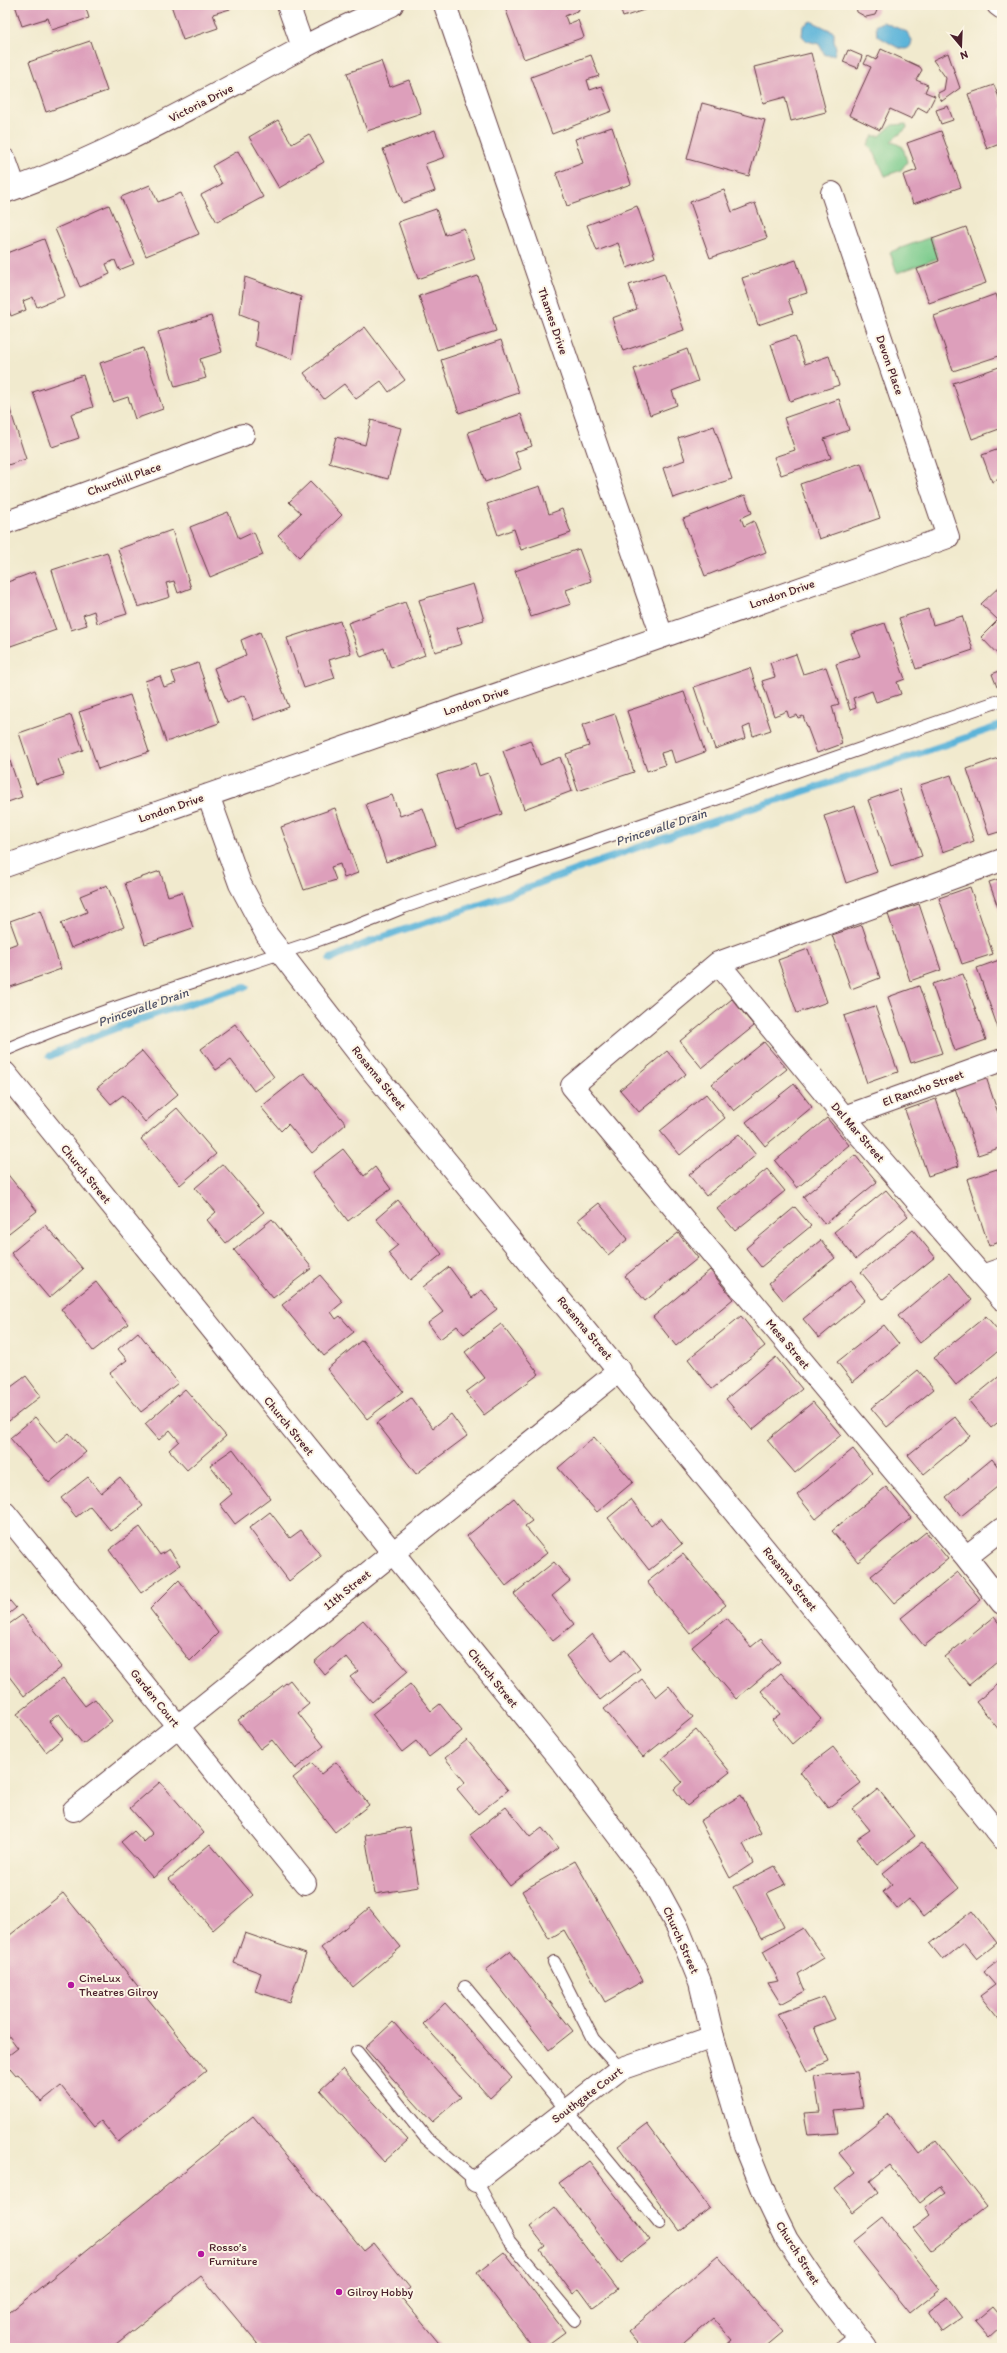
<svg xmlns="http://www.w3.org/2000/svg" width="1007" height="2353" viewBox="0 0 1007 2353" font-family="Itim,sans-serif">
	<style>
		.green { fill: #7acb8c; stroke: #62755c }
		.water { fill: #5cb4d9; stroke: #536a82 }
		.lines { fill: none; stroke-linecap: round; stroke-linejoin: round }
		.stream { stroke: #5cb4d9; stroke-width: 7 }
		.building { fill: #dd9fbb }
		.service-casing { stroke: #633d43; stroke-width: 14 }
		.minor-casing { stroke: #633d43; stroke-width: 24 }
		.tertiary-casing { stroke: #633d43; stroke-width: 24 }
		.service { stroke: #fff; stroke-width: 12 }
		.minor { stroke: #fff; stroke-width: 22 }
		.tertiary { stroke: #fff; stroke-width: 22 }
		.poi-dot { fill: #b5179e; stroke: #fcf5e5; stroke-width: 1.5 }
		.labels { text-anchor: middle; dominant-baseline: central; stroke-width: 4; stroke-linejoin: round; paint-order: stroke }
		.street-label { font-size: 12px; fill: #4a1f2b; stroke: #fcf5e5 }
		.poi-label { font-size: 12px; fill: #4a1f2b; stroke: #fcf5e5; text-anchor: start }
		.water-label { font-size: 13px; font-style: italic; fill: #505368; stroke: #fcf5e5 }
	</style>
	<rect width="100%" height="100%" fill="#fcf5e5"/>
	<filter id="ink" filterUnits="userSpaceOnUse"><feTurbulence type="fractalNoise" baseFrequency=".025" numOctaves="2"/><feDisplacementMap in="SourceGraphic" scale="8" xChannelSelector="R" yChannelSelector="G"/><feConvolveMatrix kernelMatrix="1 2 1 2 8 2 1 2 1" color-interpolation-filters="sRGB"/></filter>
	<filter id="wash" filterUnits="userSpaceOnUse"><feTurbulence type="fractalNoise" baseFrequency=".012" numOctaves="4" result="noise"/><feDisplacementMap in="SourceGraphic" scale="16" xChannelSelector="R" yChannelSelector="G"/><feGaussianBlur stdDeviation="0.9" result="paint"/><feColorMatrix in="noise" values="0 0 0 0 0 0 0 0 0 0 0 0 0 0 0 0 0 1.4 0 .05"/><feComposite in="paint" operator="in"/></filter>
	<g filter="url(#wash)">
		<rect width="100%" height="100%" fill="#f1eace"/>
		<path class="green" d="M906 124 907 128 891 141 903 147 907 162 901 170 885 176 875 154 868 145 873 136H880L892 125Z
			M931 237 939 258 897 273 890 252Z"/>
		<path class="water" d="M811 21 834 32V41L836 48 834 55H825L819 44 807 41 802 36 803 26Z
			M883 22 907 32 912 40C910 61 886 39 877 36L876 25Z"/>
		<g class="lines">
			<path class="stream" d="M330 959C385 932 445 918 502 897 581 868 661 838 741 812 828 783 915 756 1002 725
				M50 1056C113 1026 178 1006 246 987"/>
		</g>
		<g id="blocks">
			<path class="building" d="M15 5H85L89 18 52 30 48 18 22 26Z
				M171 5H229L230 9 213 14 218 28 183 40Z
				M504 5H577L579 10 565 16 568 24 578 20 584 37 524 59Z
				M619 5H659L623 17Z
				M856 5H879V6L875 15 866 17 857 12Z
				M90 41 107 91 46 112 29 62Z
				M881 49 920 67 922 70 916 80 928 85 925 92 935 96 927 112 918 107 912 119 890 109 880 130 849 115 871 67 864 64 868 56 876 60Z
				M848 50 862 56 858 68 843 62Z
				M811 53 826 112 791 121 785 97 763 103 754 67Z
				M948 53 960 88 942 101 938 96V93L944 90 946 78 933 60Z
				M591 55 599 76 587 80 590 90 602 86 612 111 552 134 531 77Z
				M381 61 390 87 409 80 421 113 367 131 347 73Z
				M994 85 1002 105V143L987 149 968 94Z
				M702 103 765 120 749 176 687 159Z
				M948 106 953 120 941 124 936 110Z
				M278 120 292 144 309 134 324 162 279 188 249 137Z
				M612 127 631 184 567 206 556 173 583 163 575 139Z
				M435 130 445 157 425 164 435 191 403 203 383 149Z
				M941 131 961 187 913 204 903 175 917 170 907 143Z
				M238 151 263 197 217 222 201 195 222 184 212 166Z
				M150 185 158 202 181 193 199 234 146 256 121 197Z
				M724 190 732 212 755 203 767 238 710 258 690 202Z
				M109 205 134 264 119 270 115 260 106 264 110 274 80 287 55 229Z
				M637 206 655 257 627 268 618 243 597 251 587 225Z
				M436 209 445 235 464 228 475 259 418 279 398 222Z
				M966 227 986 283 929 303 917 269 939 261 932 239Z
				M44 239 65 296 37 307 33 297 23 301 26 310 11 316 5 300V254Z
				M796 260 807 293 788 299 793 313 758 325 742 278Z
				M664 273 684 330 623 351 612 318 637 309 629 285Z
				M478 276 496 331 437 350 419 296Z
				M245 277 301 297 292 359 255 346 258 321 240 314Z
				M996 294 1002 313V355L953 371 934 316Z
				M211 316 222 352 200 359 206 378 175 387 158 332Z
				M365 327 405 380 389 392 381 381 356 399 344 384 324 399 304 373Z
				M795 336 805 364 829 356 839 385 790 401 771 344Z
				M501 340 519 393 459 413 441 360Z
				M143 348 163 409 135 419 128 397 113 402 100 363Z
				M687 349 698 381 672 391 677 405 650 415 634 369Z
				M1002 366V428L972 439 953 383Z
				M83 375 93 407 71 414 79 438 52 447 33 392Z
				M839 399 849 430 824 439 831 458 781 475 774 457 795 450 784 418Z
				M7 400 26 459 5 466V401Z
				M521 414 532 446 515 452 521 469 485 482 468 432Z
				M371 420 401 428 388 479 329 463 336 437 365 445Z
				M714 426 732 479 673 498 663 468 685 460 678 438Z
				M1002 448V478L992 482 982 455Z
				M861 463 880 518 819 539 800 484Z
				M310 482 342 515 299 557 278 535 301 513 289 502Z
				M540 486 549 514 562 509 571 533 521 550 514 529 498 535 487 504Z
				M745 495 752 513 741 518 744 526 754 521 766 552 705 576 683 519Z
				M228 512 239 539 254 532 263 555 210 577 190 527Z
				M172 530 191 588 178 593 174 581 166 583 170 597 138 607 118 549Z
				M579 549 591 581 566 590 571 604 531 617 515 571Z
				M107 552 127 614 97 623 94 611 83 615 87 625 71 630 52 570Z
				M34 572 56 630 5 648V583Z
				M473 584 484 620 457 628 462 644 435 652 419 600Z
				M1002 584V659L981 637 998 620 981 604Z
				M405 602 425 655 391 668 384 648 361 657 348 623Z
				M928 609 933 625 962 616 973 650 916 669 899 618Z
				M340 621 351 653 329 660 335 678 304 688 287 638Z
				M885 623 905 679 897 682 901 694 876 702 872 691 853 698 856 708 850 710 836 664 860 656 851 634Z
				M260 632 289 707 254 720 245 695 227 702 214 668 246 655 241 640Z
				M796 654 803 674 826 667 839 704 832 706 842 744 817 753 803 716 798 718 797 715 789 718 787 711 774 716 762 681 775 677 770 663Z
				M198 663 219 723 166 742 145 681 160 676 164 687 176 683 172 672Z
				M750 668 771 730 753 736 750 725 743 728 746 738 715 749 694 687Z
				M1002 670V686L997 687 992 674Z
				M684 692 705 752 675 763 671 750 661 753 665 765 647 771 627 711Z
				M130 695 149 752 98 769 79 712Z
				M615 714 634 772 578 791 566 754 589 746 582 725Z
				M71 715 83 750 58 759 64 775 36 784 19 733Z
				M530 740 540 765 560 757 572 791 524 809 503 751Z
				M5 746 22 797 5 803Z
				M998 758 1002 770V831L989 835 967 769Z
				M475 763 479 776 488 773 502 814 456 830 437 775Z
				M951 775 974 841 943 852 920 785Z
				M899 789 922 856 891 866 868 800Z
				M392 795 400 816 423 808 436 845 386 862 366 804Z
				M855 806 877 872 846 883 824 816Z
				M335 808 358 873 344 878 340 864 331 867 336 880 304 890 281 827Z
				M160 871 168 896 182 892 193 928 145 944 125 883Z
				M1002 878V919L989 882Z
				M107 885 124 927 71 948 61 923 87 912 80 896Z
				M970 887 993 954 962 964 939 898Z
				M919 904 941 970 910 981 888 914Z
				M41 910 61 969 5 989V948L18 943 10 921Z
				M862 925 880 978 851 989 832 935Z
				M808 949 827 1002 797 1013 778 960Z
				M1002 959V1034H1000L977 968Z
				M963 974 986 1040 955 1051 932 984Z
				M919 986 942 1053 911 1063 888 997Z
				M732 999 754 1026 702 1068 680 1041Z
				M875 1006 898 1072 867 1083 844 1016Z
				M235 1024 274 1077 254 1091 231 1060 216 1070 201 1049Z
				M764 1042 787 1069 734 1111 712 1084Z
				M142 1051 178 1094 145 1122 123 1095 111 1104 97 1088Z
				M667 1051 686 1074 639 1112 620 1090Z
				M304 1073 346 1124 312 1153 288 1124 281 1131 261 1107Z
				M986 1077 1002 1125V1147L978 1155 955 1088Z
				M794 1084 812 1107 765 1146 746 1122Z
				M706 1094 725 1118 680 1155 660 1131Z
				M936 1099 959 1166 928 1176 905 1110Z
				M177 1108 216 1154 180 1185 141 1139Z
				M827 1118 849 1145 797 1188 775 1161Z
				M739 1134 756 1155 706 1196 689 1175Z
				M343 1149 364 1176 375 1167 391 1189 348 1221 312 1173Z
				M855 1155 877 1182 825 1224 803 1197Z
				M223 1164 264 1212 226 1243 207 1220 216 1212 195 1188Z
				M767 1169 785 1191 735 1231 717 1209Z
				M997 1169 1002 1182V1241L989 1246 967 1179Z
				M5 1171 37 1211 5 1236Z
				M886 1190 908 1216 856 1259 834 1232Z
				M398 1200 442 1254 410 1280 388 1253 398 1245 376 1219Z
				M599 1203 628 1239 608 1255 578 1220Z
				M795 1207 811 1226 761 1267 746 1248Z
				M272 1219 312 1268 273 1298 234 1250Z
				M45 1225 83 1269 49 1298 11 1253Z
				M913 1230 935 1257 883 1299 861 1272Z
				M678 1233 698 1258 645 1301 625 1276Z
				M821 1240 835 1258 783 1300 769 1283Z
				M449 1267 472 1298 482 1290 497 1309 464 1334 457 1326 440 1339 428 1323 443 1312 423 1287Z
				M710 1270 733 1299 676 1346 653 1317Z
				M950 1273 972 1300 920 1343 898 1316Z
				M320 1275 343 1302 331 1312 336 1319 340 1316 354 1332 324 1356 282 1305Z
				M850 1281 865 1300 819 1338 803 1319Z
				M96 1282 128 1324 93 1351 61 1309Z
				M741 1316 765 1346 712 1389 688 1359Z
				M986 1316 1002 1335V1348L956 1385 934 1358Z
				M501 1324 539 1374 484 1415 466 1392 485 1378 465 1352Z
				M884 1325 899 1344 853 1382 837 1362Z
				M138 1332 178 1383 141 1412 110 1373 127 1360 118 1349Z
				M362 1340 403 1391 367 1419 327 1369Z
				M776 1357 802 1389 752 1430 726 1399Z
				M918 1370 934 1389 887 1427 871 1408Z
				M1002 1374V1419L991 1428 969 1401Z
				M26 1376 41 1396 5 1424V1380L11 1387Z
				M185 1389 226 1436 187 1470 169 1450 179 1441 170 1430 159 1440 145 1424Z
				M411 1398 433 1428 451 1414 467 1436 416 1474 377 1423Z
				M813 1402 841 1435 795 1473 767 1440Z
				M35 1417 57 1443 69 1433 86 1452 49 1483 10 1438Z
				M955 1417 970 1436 924 1474 908 1455Z
				M594 1437 633 1482 597 1512 558 1468Z
				M233 1449 270 1498 235 1524 220 1504 232 1494 210 1465Z
				M853 1449 872 1473 816 1519 797 1495Z
				M992 1459 1002 1472V1483L961 1516 946 1497Z
				M88 1477 101 1493 120 1477 143 1506 111 1531 90 1506 76 1517 61 1498Z
				M886 1487 911 1518 858 1562 832 1531Z
				M514 1498 532 1521 525 1526 547 1553 506 1586 467 1536Z
				M631 1499 651 1526 661 1518 682 1544 649 1570 608 1518Z
				M270 1512 290 1538 301 1530 321 1556 289 1581 249 1528Z
				M140 1527 160 1555 169 1549 180 1565 141 1593 109 1550Z
				M926 1532 948 1559 894 1603 871 1576Z
				M683 1554 726 1605 690 1634 647 1582Z
				M554 1562 570 1581 552 1596 574 1624 553 1641 514 1594Z
				M958 1572 981 1600 924 1646 901 1618Z
				M179 1580 218 1633 190 1661 150 1609Z
				M5 1595 16 1608 5 1617Z
				M22 1615 62 1667 24 1696 5 1671V1627Z
				M994 1617 1002 1627V1658L969 1685 945 1657Z
				M727 1618 751 1647 761 1639 780 1662 736 1699 692 1647Z
				M363 1620 408 1671 372 1702 350 1677 358 1671 346 1657 325 1675 314 1662Z
				M592 1634 612 1660 625 1650 640 1669 600 1700 566 1656Z
				M781 1673 821 1719 792 1744 772 1720 780 1714 761 1691Z
				M63 1678 85 1706 95 1699 112 1721 83 1744 59 1714 49 1721 63 1738 46 1752 17 1714Z
				M642 1679 656 1697 669 1686 693 1717 643 1757 604 1709Z
				M290 1680 309 1704 298 1713 324 1746 295 1769 272 1740 260 1749 238 1720Z
				M1002 1681V1729L1000 1731 976 1702Z
				M410 1684 431 1711 440 1704 462 1731 429 1757 416 1741 402 1752 372 1714Z
				M696 1730 730 1772 687 1806 674 1789 682 1782 662 1758Z
				M467 1740 508 1790 478 1814 457 1789 465 1782 445 1758Z
				M833 1747 861 1783 828 1808 800 1772Z
				M336 1762 369 1805 335 1832 293 1778 312 1763 321 1774Z
				M160 1782 204 1833 153 1878 121 1842 134 1831 144 1842 153 1834 130 1808Z
				M878 1789 915 1836 877 1865 857 1839 870 1830 853 1809Z
				M741 1795 761 1833 743 1844 753 1863 730 1878 700 1821Z
				M506 1807 530 1837 542 1828 558 1848 510 1886 470 1835Z
				M409 1827 419 1887 375 1894 365 1835Z
				M922 1842 959 1888 923 1917 909 1899 897 1909 883 1892 892 1884 883 1873Z
				M210 1844 253 1895 213 1930 169 1879Z
				M575 1861 643 1981 605 2002 564 1930 549 1939 522 1891Z
				M775 1866 786 1884 767 1893 784 1927 761 1938 734 1887Z
				M63 1893 206 2071 118 2142 101 2121 94 2127 61 2086 41 2102 18 2074 16 2075 5 2062V2058L18 2048 5 2031V1939Z
				M369 1908 401 1947 353 1987 321 1948Z
				M972 1911 997 1943 977 1959 964 1943 943 1960 930 1944Z
				M803 1928 824 1958 798 1974 805 1991 781 2004 768 1983 779 1981 763 1951Z
				M245 1933 306 1954 289 2002 255 1991 261 1973 234 1963Z
				M510 1951 573 2031 549 2050 486 1970Z
				M1002 1958V2023L980 1996 995 1985 984 1972Z
				M824 1997 835 2019 814 2027 829 2061 807 2071 777 2014Z
				M445 2003 512 2078 490 2098 423 2024Z
				M393 2022 461 2097 432 2122 365 2048Z
				M343 2069 408 2140 384 2162 320 2090Z
				M857 2072 863 2107 834 2110 838 2133 808 2135 804 2113 820 2112 814 2076Z
				M888 2114 919 2154 936 2141 987 2206 931 2251 913 2228 930 2215 925 2208 945 2193 940 2187 920 2203 890 2165 870 2181 878 2192 853 2212 835 2189 855 2173 839 2153Z
				M253 2116 364 2251 374 2243 410 2288 400 2296 443 2348H261L201 2276 111 2348H7L5 2345V2316Z
				M647 2124 710 2208 680 2231 618 2146Z
				M589 2161 650 2240 621 2263 559 2183Z
				M555 2207 618 2290 593 2308 579 2289 573 2294 540 2250 545 2246 530 2227Z
				M883 2218 940 2289 910 2313 853 2242Z
				M504 2252 565 2332 543 2348H534L477 2273Z
				M718 2256 783 2332 764 2348H723L732 2340 713 2318 678 2348H641L628 2332Z
				M948 2297 963 2317 942 2332 928 2311Z
				M992 2308 1002 2320V2326L989 2338 975 2322Z"/>
		</g>
	</g>
	<g filter="url(#ink)">
		<use href="#blocks" fill-opacity="0" stroke="#633d43" stroke-width="1"/>
		<g class="lines">
			<g class="service-casing">
				<path id="service" d="M5 1050C135 994 274 962 404 907L1002 700
					M554 1962 593 2039 620 2069
					M465 1987 660 2223
					M357 2052 426 2138 476 2181 509 2241 575 2320
					M840 2348 856 2335"/>
			</g>
			<g class="minor-casing">
				<path id="minor" d="M288 5 303 47
					M445 5 662 636
					M5 160 15 188
					M5 192C109 155 205 100 302 48 331 32 362 19 392 5
					M5 523 243 435
					M208 795 240 884 267 935 373 1072 1002 1838
					M1002 860 718 963 572 1086 966 1557 1002 1603
					M5 866 948 537 832 193
					M718 963 844 1117 1002 1299
					M844 1117 1002 1060
					M982 1276 1002 1269
					M5 1513 305 1883
					M966 1557 1002 1529
					M74 1810 620 1370
					M476 2181 620 2069 713 2037"/>
			</g>
			<g class="tertiary-casing">
				<path id="tertiary" d="M998 5 1002 8
					M5 1073 563 1763 653 1882 678 1928 700 1982 713 2037 745 2145 766 2197 787 2240 814 2280 866 2348"/>
			</g>
			<use href="#service" class="service"/>
			<use href="#minor" class="minor"/>
			<use href="#tertiary" class="tertiary"/>
		</g>
	</g>
	<g class="poi-dot">
		<circle cx="71" cy="1985" r="4"/>
		<circle cx="201" cy="2254" r="4"/>
		<circle cx="339" cy="2292" r="4"/>
	</g>
	<g class="labels">
		<g class="street-label">
			<text transform="translate(201 103) rotate(-27)">Victoria Drive</text>
			<text transform="translate(553 321) rotate(71)">Thames Drive</text>
			<text transform="translate(890 365) rotate(71)">Devon Place</text>
			<text transform="translate(124 479) rotate(-20)">Churchill Place</text>
			<text transform="translate(782 594) rotate(-19)">London Drive</text>
			<text transform="translate(476 701) rotate(-19)">London Drive</text>
			<text transform="translate(171 808) rotate(-19)">London Drive</text>
			<text transform="translate(379 1078) rotate(51)">Rosanna Street</text>
			<text transform="translate(923 1088) rotate(-20)">El Rancho Street</text>
			<text transform="translate(858 1132) rotate(49)">Del Mar Street</text>
			<text transform="translate(86 1174) rotate(51)">Church Street</text>
			<text transform="translate(585 1328) rotate(50)">Rosanna Street</text>
			<text transform="translate(788 1344) rotate(50)">Mesa Street</text>
			<text transform="translate(289 1426) rotate(51)">Church Street</text>
			<text transform="translate(790 1579) rotate(51)">Rosanna Street</text>
			<text transform="translate(347 1590) rotate(-39)">11th Street</text>
			<text transform="translate(493 1678) rotate(51)">Church Street</text>
			<text transform="translate(155 1698) rotate(51)">Garden Court</text>
			<text transform="translate(681 1940) rotate(66)">Church Street</text>
			<text transform="translate(587 2095) rotate(-37)">Southgate Court</text>
			<text transform="translate(798 2253) rotate(58)">Church Street</text>
		</g>
		<g class="poi-label">
			<text x="79" y="1978">CineLux<tspan x="79" dy="14">Theatres Gilroy</tspan></text>
			<text x="209" y="2247">Rosso’s<tspan x="209" dy="14">Furniture</tspan></text>
			<text x="347" y="2292">Gilroy Hobby</text>
		</g>
		<g class="water-label">
			<text transform="translate(661 827) rotate(-18)">Princevalle Drain</text>
			<text transform="translate(143 1007) rotate(-19)">Princevalle Drain</text>
		</g>
	</g>
	<rect width="1007" height="2353" fill="none" stroke="#fcf5e5" stroke-width="20"/>
	<g transform="translate(961 46) rotate(161)" stroke="#fcf5e5" stroke-width="3" paint-order="stroke">
	<path d="M0-3L7 15L0 10L-7 15Z" fill="#4a1f2b"/>
	<text y="-6" font-size="11" font-weight="bold" text-anchor="middle" fill="#4a1f2b">N</text>
	</g>
</svg>
